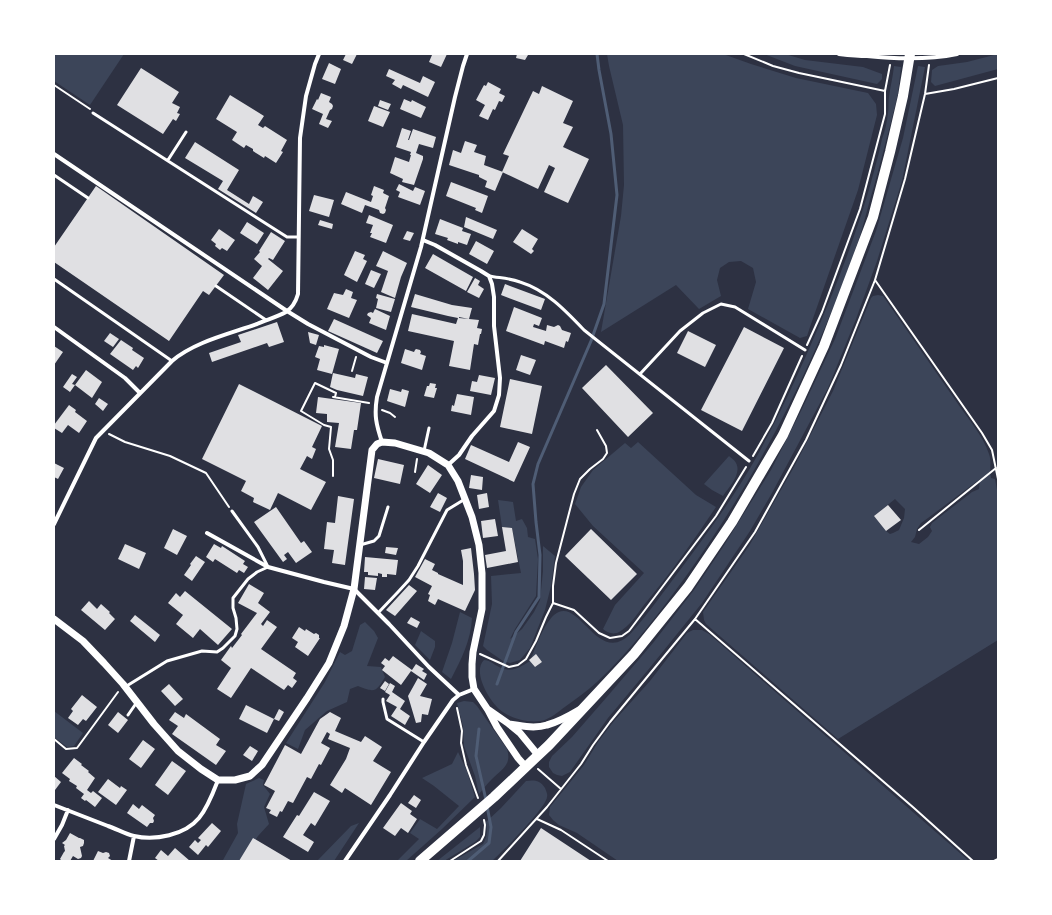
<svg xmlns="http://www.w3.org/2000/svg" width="1052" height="915" viewBox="0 0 1052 915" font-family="'Fira Sans',sans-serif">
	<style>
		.green { fill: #3c4559; fill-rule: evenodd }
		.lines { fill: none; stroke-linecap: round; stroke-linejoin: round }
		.stream { stroke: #4f5d75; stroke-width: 3 }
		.building { fill: #e0e0e3 }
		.path { stroke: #fff; stroke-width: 2 }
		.service { stroke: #fff; stroke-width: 3 }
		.minor { stroke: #fff; stroke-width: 4 }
		.tertiary { stroke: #fff; stroke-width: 7 }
		.primary { stroke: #fff; stroke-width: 10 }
	</style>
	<rect width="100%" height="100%" fill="#2d3142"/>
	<path class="green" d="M55 54H124L90 105 54 81V55Z
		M607 54H723L751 64 796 78 868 93 876 104 877 115 858 190 810 327 807 336 800 338 748 309 756 282 753 268 741 261 729 262 720 268 717 280 721 296 699 309 676 285 601 332 621 216 624 185 623 125 609 66Z
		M764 54H785L805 60 863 67 882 74V79L877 84 795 66Z
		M998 54V69L935 86 931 82 932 70 938 66 967 62Z
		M894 66 901 67C900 76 899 84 898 93 896 103 893 113 891 122 885 144 880 165 874 186 869 202 865 219 860 236 819 355 762 469 689 572 661 611 632 649 597 682 586 692 574 700 562 709 556 714 548 720 540 721 527 723 509 718 499 709 489 700 472 672 484 660 490 660 493 664 499 667 511 673 519 668 530 661L535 667 542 662 536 655 531 659C536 646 544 624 554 615 579 593 598 670 632 632 649 613 664 591 680 570 698 546 717 520 734 494 764 448 787 399 809 349 839 281 866 211 882 139 885 131 887 122 888 113 889 107 888 102 889 97 890 87 893 77 894 66Z
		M918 66 925 67 902 181 877 261 856 319 828 388 772 493 750 531 702 603 648 670 608 718 570 772 562 776 557 775 553 773 549 767V762L552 756 572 737 606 698 653 643 694 590 723 547 771 470 801 411 835 339 876 231 903 138Z
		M878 295 883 296C908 332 933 368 958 404 969 420 983 436 989 454 992 462 989 469 991 478L995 479 998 495V640L838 739 706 624 704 620 703 612 749 546 794 467 833 391 871 298 873 296ZM980 479 979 489 972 492 932 523 930 527 932 531 928 537 919 544 911 542 915 537 917 529 921 523 928 518ZM895 499 905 509 904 518 899 530 893 533 890 534 886 531 874 516Z
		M638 442 696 495 716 507C694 540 670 574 644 605 637 614 630 626 619 632 614 635 607 633 603 629L615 605 644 573 593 526 575 504 581 487 593 470 625 443 631 448Z
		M729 456C731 458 735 460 736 463 742 474 729 487 723 496L712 490 704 484Z
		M498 500 513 502 516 521 522 519 527 528 528 537 535 539 538 559 536 596 515 629 510 639 522 629 534 612 540 600 543 571V546L555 556 551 586 545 610 530 648 520 660 510 663 503 661 487 650 483 646 492 604 491 576 521 573 512 528 502 527Z
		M460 612 472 618C471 640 461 660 451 679L442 672 452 643Z
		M365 622 374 631 378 638 367 666 381 667 385 677C376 692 375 693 358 686L350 689 347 702 327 711 305 730 298 749 286 743 325 682 340 652 345 655 352 651 360 625Z
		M693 630H702L709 634 969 861H618L577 833 559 825 553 820 549 815 550 807 584 765 598 742 614 721 650 681 687 633Z
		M421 631 435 641V647L430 660 415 645Z
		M464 701 473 702 477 706 507 749C512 765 502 769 492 779 487 784 483 789 479 794L475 776 464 746 463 726 457 703Z
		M54 711 83 733 74 746 67 747 54 737Z
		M458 752 467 771 475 797 442 829 406 861H397L419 839 410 833 420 819 437 829 459 806 434 786 422 778 452 764Z
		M259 778 264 780 263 785 270 794 264 807 269 824 258 836 242 861H224L223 860 238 833 237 824 246 784Z
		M526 781C534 780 540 780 545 788 546 791 548 794 547 797 546 808 502 852 492 861H453L483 844C488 836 487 830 486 822L501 808Z
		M359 823 334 861H317L351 826Z
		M480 827V837L475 842 444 861H437Z"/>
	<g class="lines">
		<path class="stream" d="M497 684 516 632 539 597 540 555 536 522 533 484 538 464 591 341 604 304 617 195 611 134 599 70 597 54
			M479 729 476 756 486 800
			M468 861 489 843 491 827 487 806"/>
	</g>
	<path class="building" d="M346 54H357L352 64 343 60Z
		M430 54H447L441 67 429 62 432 55Z
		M517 54H525L528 55 525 60 516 58Z
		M329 63 341 69 335 84 322 79Z
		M141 68 179 92 172 103 180 107 177 113 180 114 176 121 173 119 163 134 117 105Z
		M389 69 420 83 423 76 435 82 428 97 403 85 401 89 392 84 395 80 386 76Z
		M488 82 501 89 499 93 505 96 502 102 499 101 495 110 493 109 488 120 479 116 485 105 476 100 484 85 486 86Z
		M542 86 573 101 563 123 573 127 563 147 589 159 568 203 544 192 555 168 549 165 538 189 502 172 509 156 503 154 533 91 539 94Z
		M321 93 331 97 329 102 332 104 333 106 332 109 330 110 326 119 332 121 328 128 319 124 323 114 312 109 317 99 318 100Z
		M230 95 264 116 258 125 263 128 265 126 287 140 281 151 283 152 276 163 265 156 264 158 253 151V149L246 145 244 148 232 140 237 132 216 119Z
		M404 99 411 102 412 100 426 107 421 118 400 109Z
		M380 100 391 104 388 110 378 106Z
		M374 106 390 112 383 127 368 121Z
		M402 128 411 131 408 140H409L413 129 436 137 433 148 419 144 416 153 423 156V159L414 185 402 182 403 179 390 173 395 157 409 162 411 155H410L411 152 396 147Z
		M465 141 477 145 474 152 486 156 484 165 503 172 495 191 485 187 487 181 479 177V175L449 165 453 150 461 153Z
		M195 142 239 170 227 190 249 204 253 196 263 202 256 213 218 189 223 181 185 158Z
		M451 182 488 196 482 213 475 210 476 208 446 196Z
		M399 184 413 191 415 187 425 191 420 205 398 197 400 192 396 190Z
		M96 186 224 275 209 295 203 291 169 341 54 262V247Z
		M374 186 384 190 383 193 389 196 385 208 386 210 385 213 383 214 380 213 379 210 365 205 362 213 341 204 346 192 371 202 373 196 371 195Z
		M314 195 334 200 329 217 309 211Z
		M369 215 393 225 386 243 370 237 372 233H370L373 225 366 223Z
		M466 217 497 230 493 239 464 227Z
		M440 219 463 228 462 231 471 234 467 245 458 242V244L447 240 448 238 435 234Z
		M320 220 333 224 332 229 318 225Z
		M247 222 264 233 257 244 240 233Z
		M219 229 235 240 227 251 222 248 220 250 215 246 216 244 211 240Z
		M522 229 538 239 532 249 534 251 531 254 513 242Z
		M407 231 414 233 410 241 403 239Z
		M271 232 285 241 273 260 269 258 268 259 283 271 268 290 253 278 262 266 254 259 260 252 259 251Z
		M476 241 494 251 487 264 469 254Z
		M355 251 365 255 363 259 367 261 357 282 344 275Z
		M383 251 407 263 401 277 395 298 381 292 388 271 376 266Z
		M433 254 473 277 466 291 425 268Z
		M371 270 381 274 374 288 365 284Z
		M475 278 480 281 478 285 484 289 479 298 467 292Z
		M505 284 545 299 541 310 501 295Z
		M346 289 353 292 351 298 357 300 349 318 327 309 334 293 343 295Z
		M377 294 395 299 391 312 376 308 378 299 376 298Z
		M415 294 452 305 472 308 469 319 459 317V318L479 320 477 328 482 329 481 334H480L478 345 474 344 470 370 449 366 454 341 408 331 412 314 456 324 458 318 448 316 411 307Z
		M514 307 542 318 539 326 534 324 533 327 546 331 547 325 554 327 558 325 560 326 562 330 571 333 568 342 566 341 564 348 545 341 544 345 506 331Z
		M375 309 390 316 386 330 369 323 371 318 367 315 368 313 371 312 373 313Z
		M334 319 383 341 377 353 328 331Z
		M277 322 284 342 269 347 267 343 212 362 209 353 241 342 238 335Z
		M744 327 784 348 742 431 701 410Z
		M688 331 716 345 705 367 677 353Z
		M308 332 319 335 316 345 310 343Z
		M110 333 119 339 113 347 104 341Z
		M121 340 133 348 132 350 144 358 138 368 136 366 133 370 110 354Z
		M324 345 339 349 332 374 317 370 320 359 315 357 319 346 324 347Z
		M54 346 63 352 54 365Z
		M405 349 414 352 415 350 416 349 420 350 421 352 420 354 426 356 422 370 401 363Z
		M521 355 536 360 530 375 516 370Z
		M606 365 653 413 628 437 582 388Z
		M86 370 102 382 92 398 75 385Z
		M333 373 355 378 356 374 368 377 363 396 337 390 330 387Z
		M72 374 77 377 72 384 75 385 70 392 63 387Z
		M479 375 495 378 491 395 470 391 472 381 477 382Z
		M510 379 542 386 532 434 500 427Z
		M430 383 436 384 435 388H437L434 398 424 396 427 386H429Z
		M239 384 322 426 312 447 316 449 312 459 307 456 300 469 326 482 311 510 278 493 270 510 253 502 254 498 241 491 246 481 202 459Z
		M390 389 401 392 402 389 409 391 405 407 387 401Z
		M457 394 474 397 471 415 451 411 452 405 454 406Z
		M318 397 361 403 357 430H354L351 449 335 447 339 423 327 422V414L316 413Z
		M99 398 108 404 103 411 95 404Z
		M69 405 76 410 75 412 87 421 79 433 68 425 62 433 54 428V425Z
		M518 442 530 447 514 482 465 459 471 445 509 462Z
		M378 459 404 465 400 484 374 478Z
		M54 463 64 468 58 479 54 477Z
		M428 465 442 475 430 493 416 484Z
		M471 475 483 477 482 490 469 488Z
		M438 493 447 498 440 512 430 507Z
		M487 493 489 507 479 509 477 495Z
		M338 496 354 499 345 565 332 563 334 550 324 549 327 522 335 523Z
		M888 505 901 520 886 531 874 516Z
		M276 507 301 543 304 541 312 552 296 563 288 552 284 555 287 559 283 562 254 522Z
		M495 519 498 536 483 538 481 521Z
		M502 527 512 528 518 562 487 568 485 555 506 551Z
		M173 529 187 536 177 555 164 548Z
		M591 529 637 574 611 600 565 556Z
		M125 544 146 553 139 569 118 559Z
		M214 544 221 548 222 546 245 561 243 564 248 567 244 573 239 570 237 573 215 559 213 562 206 557Z
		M386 547 398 548 396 555 385 553Z
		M471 548 474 574 475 590 465 611 438 599 435 605 428 601 430 595 428 594 432 586 415 577 425 559 435 564 432 570 438 573V574L463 585V561L461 550Z
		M196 556 205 562 192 581 184 575 191 565 190 564Z
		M365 557 398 560 396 575 387 574V577H382V574L378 573V576L368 575V572H364Z
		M365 577 377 578 375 590 364 589Z
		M249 584 264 593 258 603 270 612 261 624 263 626 267 620 277 627 261 649 296 673 293 678 297 681 292 688 288 685 284 690 251 668 231 698 217 689 231 668 221 660 231 646 232 648 242 635 241 634 257 613 238 603Z
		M409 585 417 591 395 616 386 610Z
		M185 591 232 629 218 645 200 629 193 638 176 624 183 615 168 603 176 593 180 597Z
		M89 601 97 609 101 604 110 612 109 613 115 619 105 630 81 610Z
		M135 615 160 635 155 642 130 621Z
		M411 617 420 622 417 628 407 623Z
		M299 627 305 631 306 629 314 634 316 633 319 635V638H320L308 656 295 647 298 642 292 638Z
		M536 654 542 662 535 667 529 660Z
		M393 656 412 670 416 664 424 669 422 671 427 674 424 680 411 671 401 685 382 670 385 666 381 663 385 658 389 661Z
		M418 678 427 684 420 696 432 699 428 715 422 714 421 722 416 723 408 696Z
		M385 681 389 684 385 691 380 688Z
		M390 683 395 686 392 692 405 701 400 709 410 716 405 725 391 716 397 707 386 701 390 695 385 692Z
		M169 684 183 699 175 706 161 691Z
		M82 695 97 707 86 721 83 719 78 725 68 718 73 711 71 709Z
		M246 705 274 719 267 733 239 719Z
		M279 709 284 712 279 721 274 719Z
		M118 712 128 720 118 733 108 725Z
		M175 712 184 718 186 714 220 739 216 745 226 751 216 765 172 734 178 726 169 720Z
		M330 712 341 718 335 731 361 742 365 736 382 747 373 761 391 772 371 805 345 788 342 793 330 785 346 759 350 748 328 739 330 734 327 732 321 743 330 748 321 765 319 764 311 779 307 777 293 803 288 801 282 812 280 811 277 817 269 813 271 810 266 808 275 791 264 785 285 745 301 754 320 719Z
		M143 740 155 749 141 768 129 759Z
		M250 746 258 751 252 761 243 755Z
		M74 758 82 764 81 765 89 771 88 772 95 778 87 790 91 793 93 791 102 798 95 807 86 800 85 801 81 798 84 794 76 788 77 786 69 781 70 779 62 773Z
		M172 761 186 771 168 795 155 785Z
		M54 776 61 782 55 790H54Z
		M108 779 120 788 121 786 127 790 116 805 98 792Z
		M314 792 330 801 315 826 311 823 303 835 314 842 308 852 283 837 297 815 299 816Z
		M414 795 421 800 416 808 408 803Z
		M401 803 412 811 410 814 417 819 408 833 401 828 395 836 383 828Z
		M133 804 139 809 142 805 155 815 153 818 154 821 153 823H150L147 827 127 813Z
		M212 823 221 831 208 847 206 845 198 855 189 847 195 840 198 843 201 840 198 838Z
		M541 828 591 861H520Z
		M70 833 79 838H80L84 840V843L83 846 80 847 82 856 81 858 78 859 73 856 70 861H62L60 859 64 852 65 851 64 846 65 845 62 843 66 840Z
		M253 838 292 861H239Z
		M175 848 190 861H159L155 858 161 850 168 856Z
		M98 851 103 853 106 852 109 853 110 856 108 858 113 861H93Z"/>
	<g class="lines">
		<path class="path" d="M744 54 773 66 799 73 885 91
			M54 85 90 109
			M925 94 954 89 998 78
			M875 280 982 433 992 450 998 479
			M807 345 822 312 860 209 885 114V91L890 65
			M352 371 356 357
			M333 397 369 403
			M382 410 390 413 395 417
			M109 434 125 442 170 456 206 473 229 507
			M753 456 772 423 802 356
			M415 472 417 459
			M333 476V460L329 449 331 427 324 425 301 411 315 383 336 393 335 397
			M919 530 996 468
			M553 603V586L556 563 574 494 580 479 590 469 603 459 607 453 606 446 597 430
			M695 619 914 808 973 861
			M480 654 509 667 518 665 526 659 536 641 546 617 553 603 574 610 599 633 610 638 622 636 629 631 716 516 746 467
			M457 708 462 731 461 743 466 765 473 784 478 798
			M54 739 66 749 77 748 118 692
			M538 769 561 789
			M537 819 561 830 608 861
			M450 861 481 841 484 835 485 825 484 820
			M498 861 547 807 581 764 593 745 610 722 695 619 755 532 806 440 841 365 875 280 905 179 925 94 929 65
			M994 861 998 859"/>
		<path class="service" d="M93 113 287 237H298
			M168 160 186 132
			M54 175 88 198
			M489 276C499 278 510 278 520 282 546 290 565 310 584 330L749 461
			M54 279 172 361
			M216 286 266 320
			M640 374 680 331 703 313 721 304 735 307 805 350
			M424 451 429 428
			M360 545 374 541 379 536 388 507
			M378 613 398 592 409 580 418 566 447 510 465 499
			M125 687 167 661 202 651 217 652 223 648 235 636 237 629 236 618 233 608V598L248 579 257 572 268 567 258 547 232 511
			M383 699V702L387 719 424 742
			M128 715 137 702"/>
		<path class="minor" d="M839 54C848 55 857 56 867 56 896 59 928 60 957 54
			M54 154 287 311 308 324 371 357 387 363
			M423 240 435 245 481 271 489 276 492 284 494 297V326L500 378 499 395 494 411 472 436 459 455 448 465
			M54 327 125 378 140 393
			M382 442C376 424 374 415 377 397L421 247 455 97 463 66 467 54
			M54 524 96 438 172 361C194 342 229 334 257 324 266 320 277 317 286 312 292 308 296 301 298 294L300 138 306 96 315 64 319 54
			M207 533 268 567 324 582 354 589 389 624 429 667 459 695
			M54 805C72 812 90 819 108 826 117 829 125 834 134 836 155 841 185 835 199 818 208 807 213 793 218 780
			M54 839 62 825 68 810
			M129 861 134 836
			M345 861 390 795 424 742 453 700 459 695 474 689"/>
		<path class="tertiary" d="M54 619 83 641 104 663 123 684 154 724 178 751 201 769 218 780H235L250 776 262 765 307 698 329 663 344 626 354 589 372 450 377 444 382 442 395 443 429 453 448 465 458 481 472 517 479 545 482 573V609L473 652 472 664V677L474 689 488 710 497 727 518 758 526 767
			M489 710 509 724 520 733 538 755
			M509 724C521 726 535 729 547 725 558 722 569 716 579 710"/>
		<path class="primary" d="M420 861 494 797 549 745 634 654 688 587 732 522 783 435 824 346 873 217 890 152 903 96 910 54"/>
	</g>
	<rect width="1052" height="915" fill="none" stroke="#ffffff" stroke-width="110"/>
</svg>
